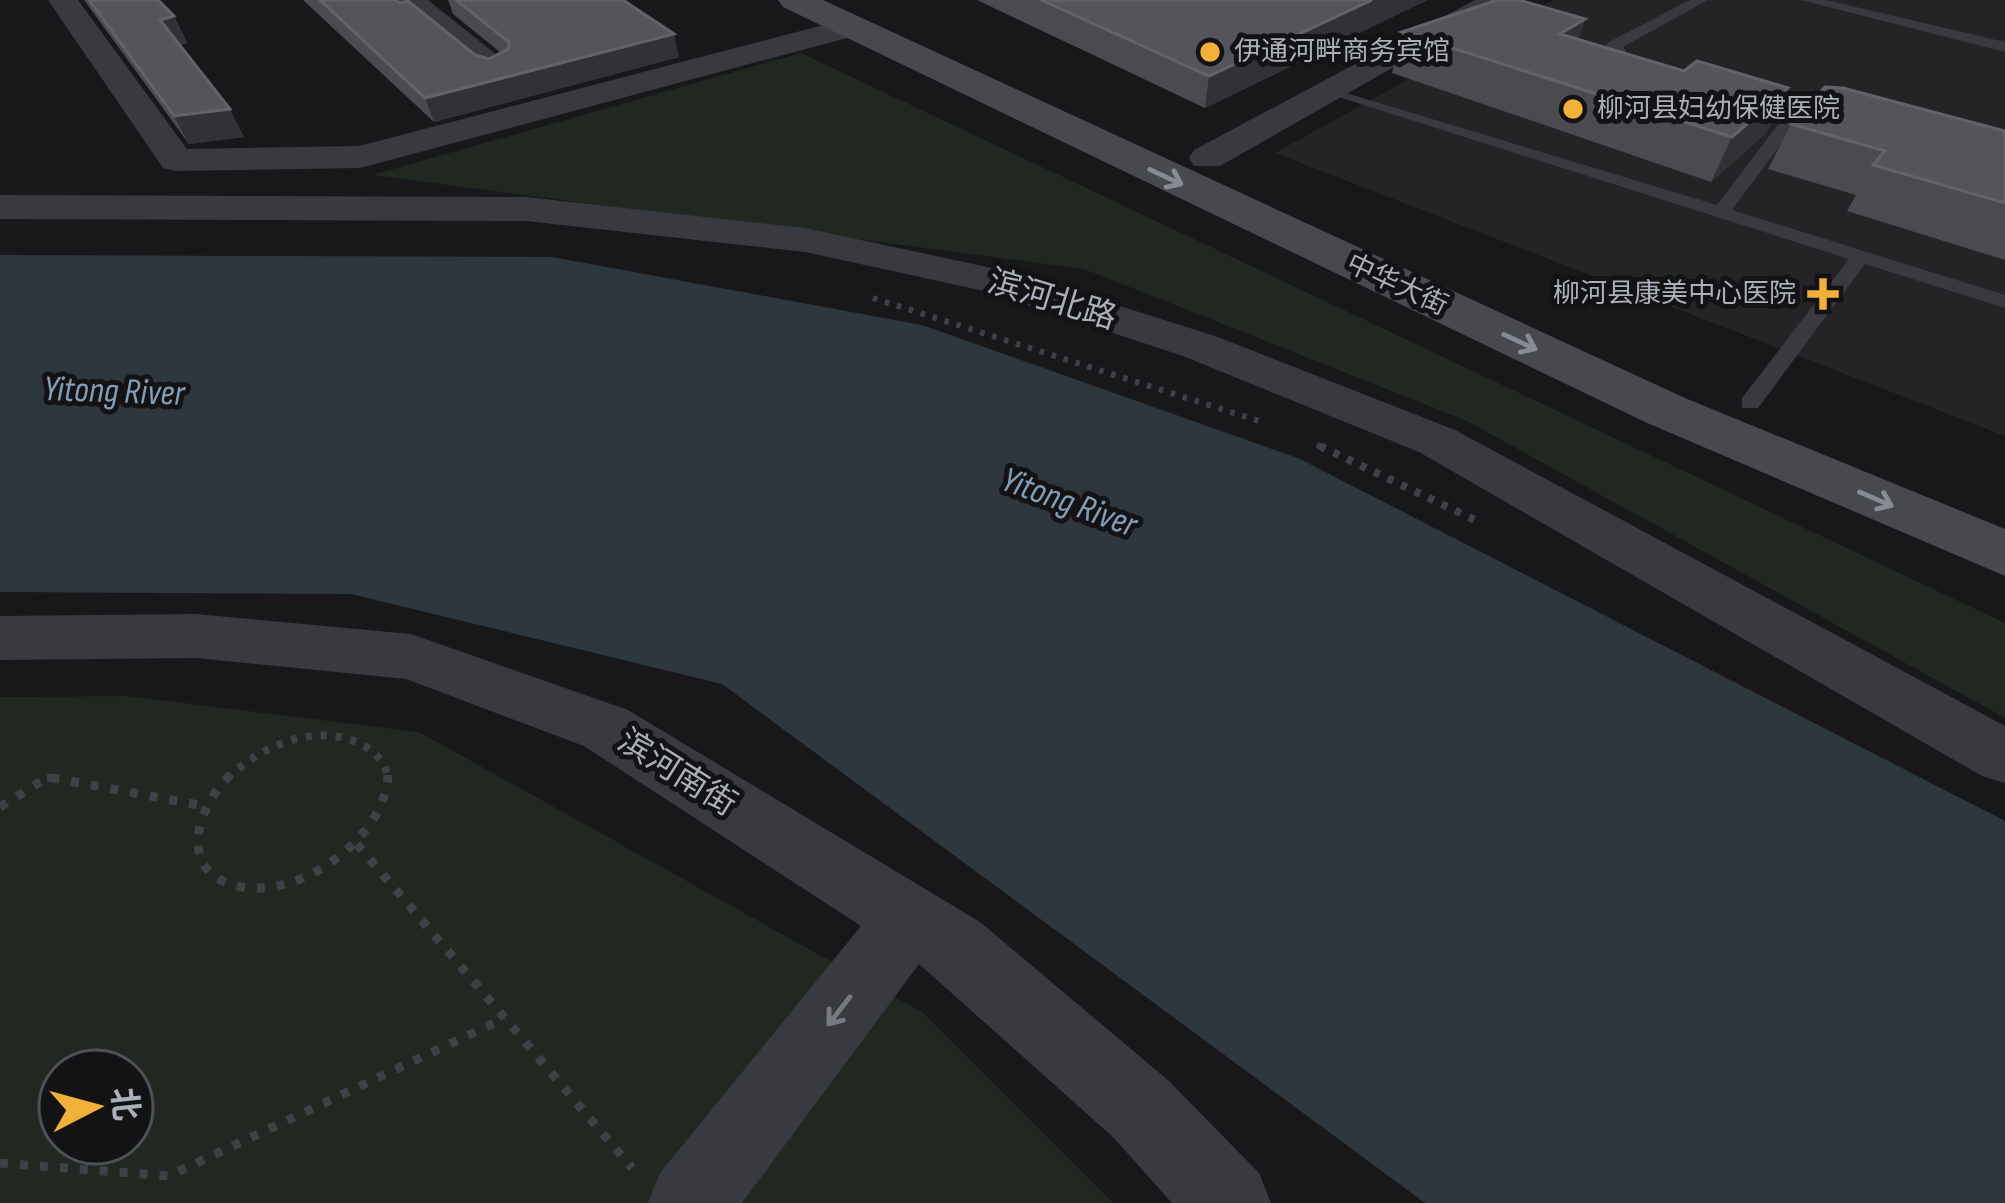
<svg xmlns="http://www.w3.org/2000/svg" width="2005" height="1203" viewBox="0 0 2005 1203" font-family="'Sofia Sans Condensed','Noto Sans SC',sans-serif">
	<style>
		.built { fill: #242427 }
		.green { fill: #202821; fill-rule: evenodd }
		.water { fill: #2e373e }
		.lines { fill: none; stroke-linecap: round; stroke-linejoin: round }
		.path-far2 { stroke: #3f4146; stroke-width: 6; stroke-dasharray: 4.5 8; stroke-linecap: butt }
		.path-far1 { stroke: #3f4146; stroke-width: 8; stroke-dasharray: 6 9; stroke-linecap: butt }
		.path { stroke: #3f4146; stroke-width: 9; stroke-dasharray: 8 12; stroke-linecap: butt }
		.service { fill: #393a3f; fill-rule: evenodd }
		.minor { fill: #393a3f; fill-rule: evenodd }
		.secondary { fill: #47494f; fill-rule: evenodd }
		.wall { fill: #494b4f }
		.shaded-wall { fill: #313235 }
		.building { fill: #54555a; stroke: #616369; stroke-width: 3 }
		.oneway { stroke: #878b94 }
		.oneway2 { stroke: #777a82 }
		.poi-dot { fill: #f0b039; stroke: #131315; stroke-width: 4.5 }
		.labels { text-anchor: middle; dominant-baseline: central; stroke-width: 10; stroke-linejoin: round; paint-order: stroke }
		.far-poi-label { font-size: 27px; fill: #aaafb9; stroke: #131315; text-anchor: start }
		.far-street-label { font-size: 27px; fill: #aaafb9; stroke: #131315 }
		.street-label { font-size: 33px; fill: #aaafb9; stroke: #131315 }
		.water-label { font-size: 36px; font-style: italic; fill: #829db4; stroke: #131315 }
	</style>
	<rect width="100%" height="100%" fill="#18181a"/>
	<path class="built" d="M1553 0H2005V436L1275 153Z"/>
	<path class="green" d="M801 53 2005 623V718L1467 421 1084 269 372 175Z
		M127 696 419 732 922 1012 1113 1203H0V697ZM60 1071H132V1143H60Z"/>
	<path class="water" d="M0 255 552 257 922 325 1300 459 2005 821V1203H1425L722 684 351 594 0 592Z"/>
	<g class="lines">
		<path class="path-far2" d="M873 298 1259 421
			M1317 445 1326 449"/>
		<path class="path-far1" d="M1320 446 1477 521
			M47 778H52
			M227 778C262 746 313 723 359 743 374 750 385 762 388 778"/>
		<path class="path" d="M230 775C198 806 175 871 237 886 299 901 386 837 388 775
			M0 807 48 777 204 806
			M357 844 632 1168
			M0 1163 169 1176 505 1018"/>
		<path class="service" d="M1690 0H1708L1623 47 1638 70 1649 75 1641 80 1626 76 1606 45 1609 42Z
			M1801 0H1826L2005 42V52Z
			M1326 87 1717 205 1780 122 1735 108V102L1832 119V127L1795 125 1732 210 2005 295V308L1865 264 1758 408H1742V398L1849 259 1326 93Z"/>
		<path class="minor" d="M48 0H78L187 149 359 146 847 19 862 28 858 35 360 168 176 171 163 168Z
			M394 0H428L513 68 497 78 485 75Z
			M1475 0H1512L1220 166H1194L1189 158 1194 150Z
			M0 195 526 197 805 228 1015 273 1215 336 1455 430 2005 726V783L1982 776 1419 452 1183 356 989 292 805 252 526 221 0 219Z
			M196 614 411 634 628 710 980 922 1169 1081 1259 1173 1271 1203H1172L1113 1137 919 964 742 1203H648L660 1173 861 926 584 746 406 679 196 658 0 660V616Z"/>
		<path class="secondary" d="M778 0H823L1685 398 2005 529V576L1645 422 783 7Z"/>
	</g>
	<path class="wall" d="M84 0H158L174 16 187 43 180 45 244 137 189 144Z
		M303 0H395L475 55 489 59 501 53 453 14 448 0H623L679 57 434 122Z
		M977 0H1427L1205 108Z
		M1585 19 1578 40 1767 132 1711 182 1392 73 1402 32Z
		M1791 124 2005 131V260L1847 211 1856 195 1768 169Z"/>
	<path class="shaded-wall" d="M1372 0H1427L1205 108 1209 76Z
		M174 16 187 43 173 46 160 20Z
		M1585 19 1571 60 1560 34Z
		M674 34 679 57 434 122 425 98Z
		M1788 88 1767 132 1711 182 1732 137Z
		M230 109 244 137 189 144 174 116Z"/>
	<path class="building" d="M89 0H158L174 16 160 20 230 109 174 116Z
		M320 0H395L400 3 408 1 475 55 489 59 508 49 509 42 456 0H623L674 34 425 98Z
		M1041 0H1372L1209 76Z
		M1497 0H1519L1585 19 1560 34 1684 71 1697 61 1788 88 1732 137 1402 32Z
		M1825 87 1843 88 2005 131V203L1873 165 1885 151 1791 124Z"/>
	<defs><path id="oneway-shaft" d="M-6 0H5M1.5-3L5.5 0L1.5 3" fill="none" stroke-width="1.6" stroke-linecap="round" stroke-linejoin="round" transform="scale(3)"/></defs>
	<g class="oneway">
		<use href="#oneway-shaft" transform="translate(1166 177) rotate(25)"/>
		<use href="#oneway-shaft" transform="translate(1520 342) rotate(25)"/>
		<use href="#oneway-shaft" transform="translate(1876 499) rotate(23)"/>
	</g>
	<use class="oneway2" href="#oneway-shaft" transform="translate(839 1011) rotate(128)"/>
	<g class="poi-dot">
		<circle cx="1210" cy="52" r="12"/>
		<circle cx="1573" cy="109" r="12"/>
		<path d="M1817 276h12v12h12v12h-12v12h-12v-12h-12v-12h12z"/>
	</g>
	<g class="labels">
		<g class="far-poi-label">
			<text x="1234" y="52">伊通河畔商务宾馆</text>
			<text x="1597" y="109">柳河县妇幼保健医院</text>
			<text x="1796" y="294" text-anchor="end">柳河县康美中心医院</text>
		</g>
		<g class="far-street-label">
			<text transform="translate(1397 285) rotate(25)">中华大街</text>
		</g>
		<g class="street-label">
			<text transform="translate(1052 300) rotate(17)">滨河北路</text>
			<text transform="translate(677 773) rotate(32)">滨河南街</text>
		</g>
		<g class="water-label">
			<text transform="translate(114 392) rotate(2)">Yitong River</text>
			<text transform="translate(1069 503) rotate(20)">Yitong River</text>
		</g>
	</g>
	<g transform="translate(96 1107) rotate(84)"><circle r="57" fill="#131315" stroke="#4f5157" stroke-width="3"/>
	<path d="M0-9L21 45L0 30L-21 45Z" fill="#f0b039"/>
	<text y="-18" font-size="33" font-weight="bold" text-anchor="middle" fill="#aaafb9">北</text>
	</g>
</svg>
